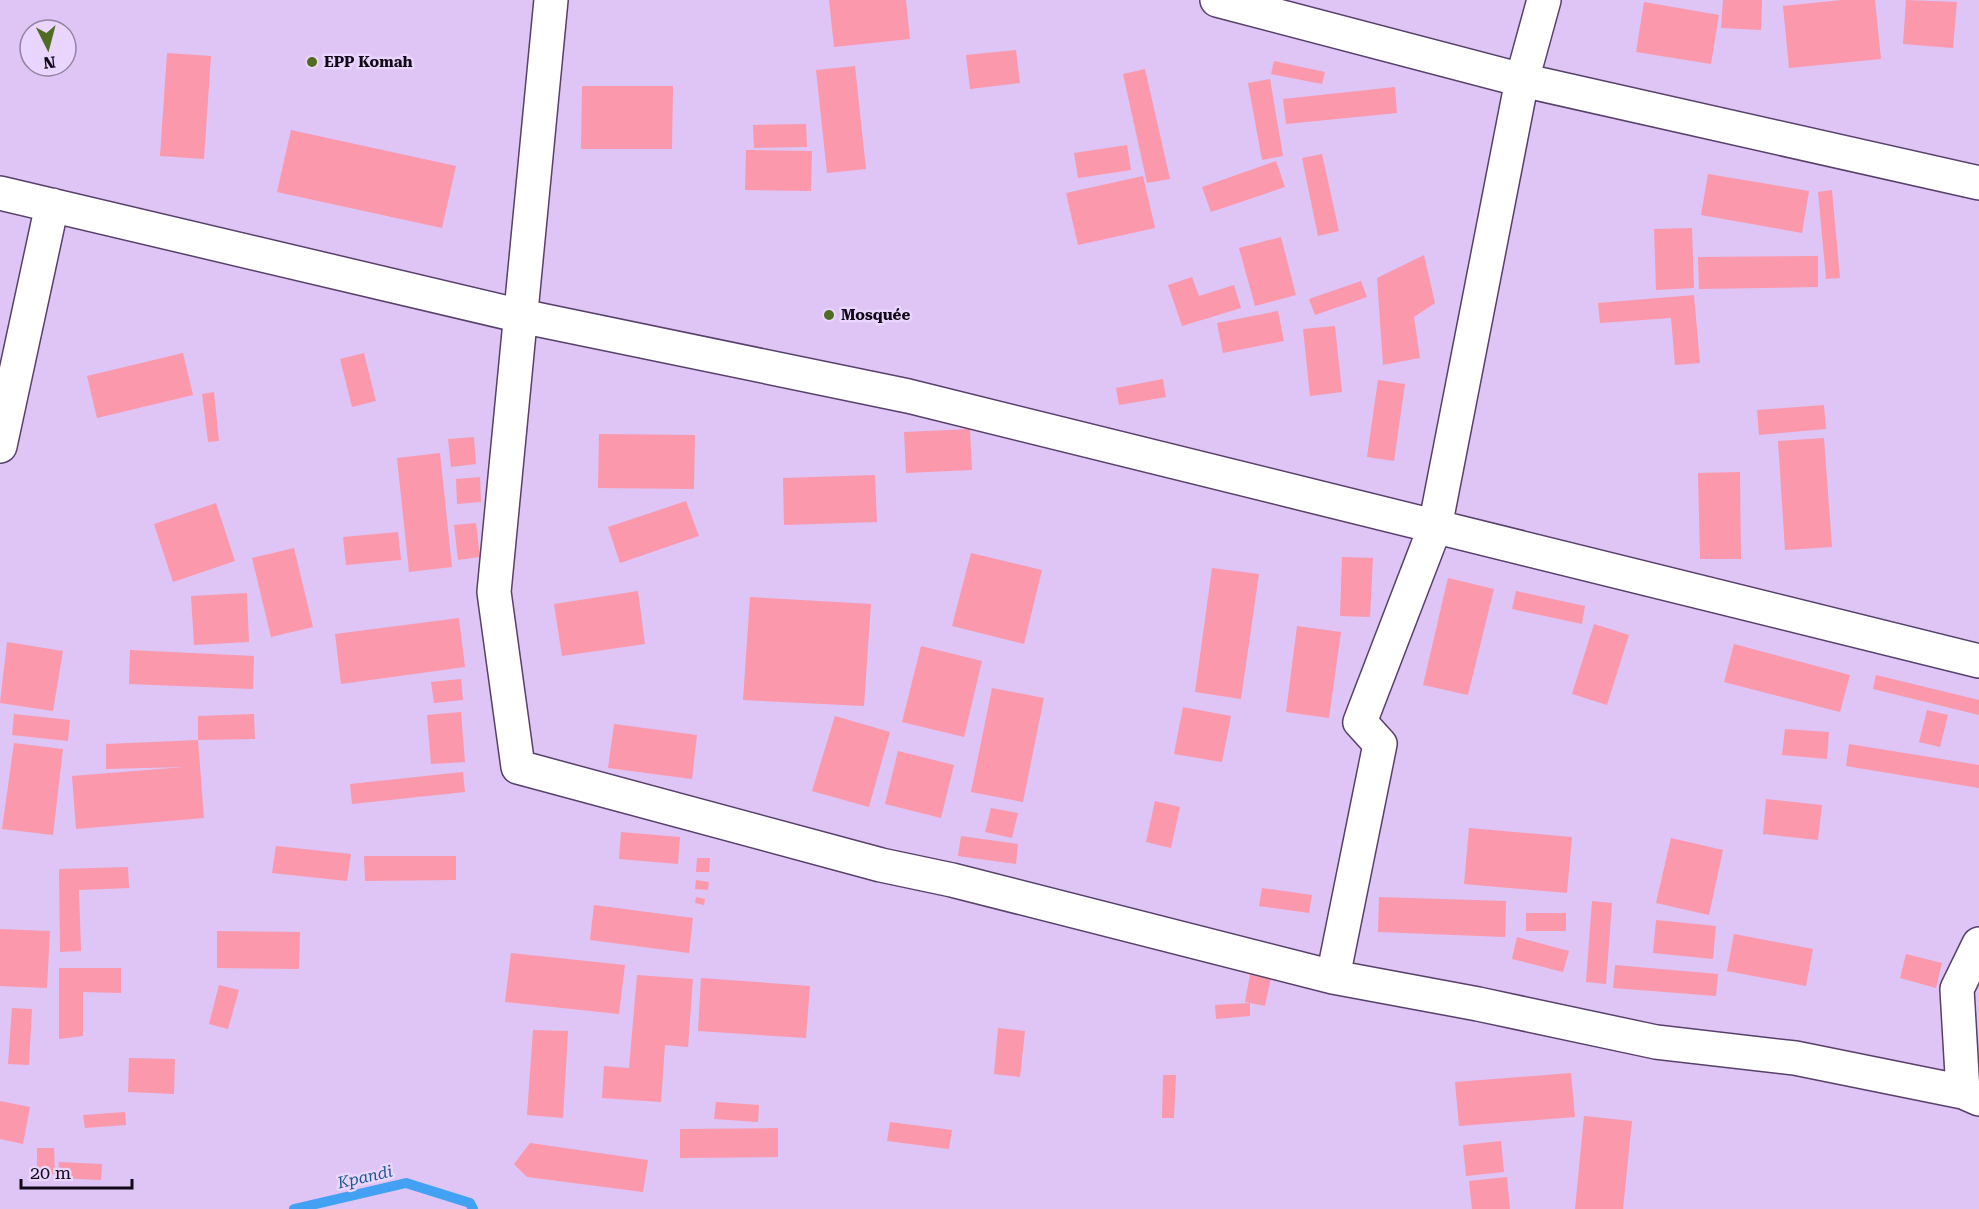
<svg xmlns="http://www.w3.org/2000/svg" width="1979" height="1209" viewBox="0 0 1979 1209" font-family="'Roboto Serif',serif">
	<style>
		.lines { fill: none; stroke-linecap: round; stroke-linejoin: round }
		.stream { stroke: #42a1f2; stroke-width: 10 }
		.building { fill: #fb98ab }
		.street-casing { stroke: #57406a; stroke-width: 36 }
		.street { stroke: #fff; stroke-width: 33 }
		.poi-dot { fill: #4f6c20; stroke: #e9d5fd; stroke-width: 2 }
		.labels { text-anchor: middle; dominant-baseline: central; stroke-width: 5; stroke-linejoin: round; paint-order: stroke }
		.poi-label { font-size: 15px; font-weight: bold; fill: #110818; stroke: #e9d5fd; text-anchor: start }
		.water-label { font-size: 16px; font-style: italic; fill: #18598f; stroke: #e9d5fd }
	</style>
	<rect width="100%" height="100%" fill="#dec5f6"/>
	<g class="lines">
		<path class="stream" d="M294 1209 406 1183 470 1203 473 1209"/>
	</g>
	<path class="building" d="M829 0H906L910 39 834 47Z
		M1723 0H1762L1761 30 1721 28Z
		M1842 0H1875L1881 59 1789 68 1783 6Z
		M1906 0 1957 2 1953 48 1903 44Z
		M1644 2 1719 15 1711 64 1636 52Z
		M1016 50 1020 83 970 89 966 55Z
		M167 53 211 56 204 159 160 156Z
		M1274 61 1325 72 1322 84 1271 74Z
		M855 66 866 169 827 173 816 70Z
		M1145 69 1170 179 1147 183 1123 74Z
		M1270 79 1283 156 1262 160 1248 83Z
		M582 86H673L672 149H581Z
		M1395 87 1397 113 1286 124 1283 99Z
		M806 124 807 147 754 148 753 125Z
		M291 130 456 166 442 228 277 192Z
		M1127 145 1131 170 1078 178 1074 153Z
		M746 150 812 151 811 191 745 190Z
		M1322 154 1339 231 1318 236 1302 158Z
		M1276 161 1285 187 1211 212 1202 187Z
		M1708 174 1809 191 1802 233 1701 215Z
		M1143 176 1155 228 1078 245 1066 193Z
		M1832 190 1840 278 1826 279 1818 192Z
		M1692 228 1694 288 1656 290 1654 229Z
		M1281 237 1296 295 1255 306 1239 248Z
		M1424 255 1435 303 1414 317 1420 358 1383 365 1377 278Z
		M1818 256V287L1699 289 1698 257Z
		M1192 277 1199 296 1234 285 1241 308 1182 326 1168 285Z
		M1361 281 1367 297 1315 315 1309 299Z
		M1694 295 1700 363 1675 365 1671 318 1600 323 1598 303Z
		M1278 311 1284 341 1223 353 1217 323Z
		M1335 326 1342 392 1310 396 1303 329Z
		M183 353 193 395 97 418 87 376Z
		M364 353 376 401 352 407 340 359Z
		M1163 379 1166 397 1119 405 1116 388Z
		M1378 380 1405 384 1394 461 1367 457Z
		M214 392 219 441 208 442 202 394Z
		M1824 405 1826 429 1759 435 1757 410Z
		M970 429 972 470 906 473 904 432Z
		M599 434 695 435 694 489 598 488Z
		M474 437 476 464 451 467 448 439Z
		M1824 438 1832 547 1785 550 1778 441Z
		M440 453 452 567 409 572 397 458Z
		M1740 472 1741 559H1700L1698 473Z
		M875 475 877 522 784 525 783 478Z
		M480 477 481 502 457 504 456 479Z
		M686 501 699 536 620 563 608 527Z
		M216 503 235 561 173 582 154 524Z
		M476 523 480 557 458 560 454 525Z
		M398 532 401 560 346 565 343 537Z
		M294 548 313 627 271 637 252 558Z
		M971 553 1042 570 1024 644 952 626Z
		M1342 557 1373 558 1370 617 1340 616Z
		M1212 568 1259 574 1241 699 1195 692Z
		M1448 578 1494 589 1468 695 1423 685Z
		M638 591 645 644 562 656 554 604Z
		M1516 591 1585 606 1582 624 1512 609Z
		M247 593 249 642 194 645 191 596Z
		M750 597 871 604 864 706 743 700Z
		M459 618 465 667 341 684 335 634Z
		M1594 624 1629 635 1607 705 1572 694Z
		M1297 626 1341 632 1329 718 1286 712Z
		M7 642 63 651 53 711 0 703Z
		M1734 644 1850 675 1840 712 1724 682Z
		M921 646 982 661 964 737 902 722Z
		M130 650 254 656 253 689 129 684Z
		M1876 675 1979 700V715L1873 689Z
		M461 679 463 700 434 703 431 682Z
		M992 688 1044 698 1023 802 971 792Z
		M1183 707 1231 716 1222 762 1174 754Z
		M1927 710 1948 715 1940 747 1919 742Z
		M461 712 465 762 431 764 427 715Z
		M14 714 70 720 68 741 12 735Z
		M254 714 255 739 198 740V716Z
		M835 716 890 732 869 807 812 791Z
		M614 724 697 735 692 779 608 768Z
		M1785 729 1829 732 1827 759 1782 755Z
		M198 740 204 818 76 829 72 776 184 767 106 769V744Z
		M14 743 63 749 53 835 2 829Z
		M1849 744 1979 765V788L1846 766Z
		M898 751 954 765 941 818 885 804Z
		M463 772 465 792 352 804 350 784Z
		M1766 799 1822 805 1818 840 1763 834Z
		M1155 801 1180 807 1171 848 1146 842Z
		M991 808 1018 813 1012 838 985 832Z
		M1469 828 1572 837 1567 893 1464 884Z
		M621 832 680 837 678 864 619 859Z
		M961 836 1018 844 1016 864 958 856Z
		M1671 838 1723 850 1709 915 1656 903Z
		M276 846 351 854 347 881 272 873Z
		M364 856H456V880L365 881Z
		M697 858H710L709 872H696Z
		M128 867 129 888 79 890 81 951 60 952 59 869Z
		M696 880 709 882 708 890 695 889Z
		M1262 888 1312 895 1309 913 1259 906Z
		M696 897 705 899 704 905 695 903Z
		M1379 897 1506 901 1505 937 1378 932Z
		M1592 901 1612 903 1606 984 1586 982Z
		M594 905 693 918 689 953 590 940Z
		M1526 913H1566V931H1526Z
		M1656 920 1716 926 1713 959 1653 953Z
		M0 929 50 931 47 988 0 986Z
		M217 931 300 932 299 969 217 968Z
		M1734 934 1813 949 1806 986 1727 971Z
		M1517 937 1569 951 1563 972 1512 959Z
		M511 953 625 965 619 1014 505 1002Z
		M1906 954 1942 963 1936 988 1900 978Z
		M1252 964 1273 968 1265 1006 1245 1002Z
		M1615 965 1718 974 1716 996 1613 988Z
		M59 968H121V993L83 992V1036L59 1039Z
		M637 975 693 979 688 1047 665 1045 661 1102 602 1098 604 1066 629 1068Z
		M701 978 810 986 806 1038 698 1031Z
		M219 985 239 990 228 1029 209 1024Z
		M1250 1003V1016L1216 1019 1215 1005Z
		M12 1008 32 1009 29 1065 8 1064Z
		M998 1028 1025 1031 1020 1077 994 1074Z
		M533 1030 568 1031 563 1118 527 1115Z
		M129 1058 175 1059 174 1094 128 1092Z
		M1571 1073 1575 1117 1459 1126 1455 1082Z
		M1163 1075H1176L1174 1118H1162Z
		M0 1101 30 1107 23 1144 0 1139Z
		M716 1102 759 1105 758 1122 714 1119Z
		M125 1112 126 1125 85 1128 83 1115Z
		M1584 1116 1632 1121 1623 1209H1575Z
		M890 1122 952 1130 949 1149 887 1141Z
		M778 1128V1157L680 1158V1129Z
		M1501 1141 1504 1172 1466 1176 1463 1145Z
		M530 1143 648 1160 643 1192 527 1177 514 1164Z
		M37 1148H54L55 1174H37Z
		M59 1162 102 1164 101 1180 58 1178Z
		M1507 1177 1510 1209H1472L1469 1181Z"/>
	<g class="lines">
		<g class="street-casing">
			<path id="street" d="M551 0 494 592 518 767 881 865 952 880 1333 977 1478 1004 1656 1042 1795 1058 1963 1092 1979 1099
				M1217 0 1522 80 1979 183
				M0 193 521 316 908 396 1979 661
				M0 446 52 205
				M1333 977 1380 744 1360 722 1435 527 1522 80 1544 0
				M1963 1092 1957 989 1979 944"/>
		</g>
		<use href="#street" class="street"/>
	</g>
	<g class="poi-dot">
		<circle cx="312" cy="62" r="6"/>
		<circle cx="829" cy="315" r="6"/>
	</g>
	<g class="labels">
		<g class="poi-label">
			<text x="324" y="62">EPP Komah</text>
			<text x="841" y="315">Mosquée</text>
		</g>
		<g class="water-label">
			<text transform="translate(365 1177) rotate(-13)">Kpandi</text>
		</g>
	</g>
	<g transform="translate(48 48) rotate(174)"><circle r="28" fill="#e9d5fd" stroke="#9383a1" stroke-width="1.5"/>
	<path d="M0-4.5L10 22L0 15L-10 22Z" fill="#4f6c20"/>
	<text y="-9" font-size="16" font-weight="bold" text-anchor="middle" fill="#110818">N</text>
	</g>
	<path d="M21 1179v9h111v-9" fill="none" stroke="#110818" stroke-width="3"/>
	<text x="30" y="1179" font-size="18" fill="#110818" stroke="#e9d5fd" stroke-width="4.5" paint-order="stroke">20 m</text>
</svg>
